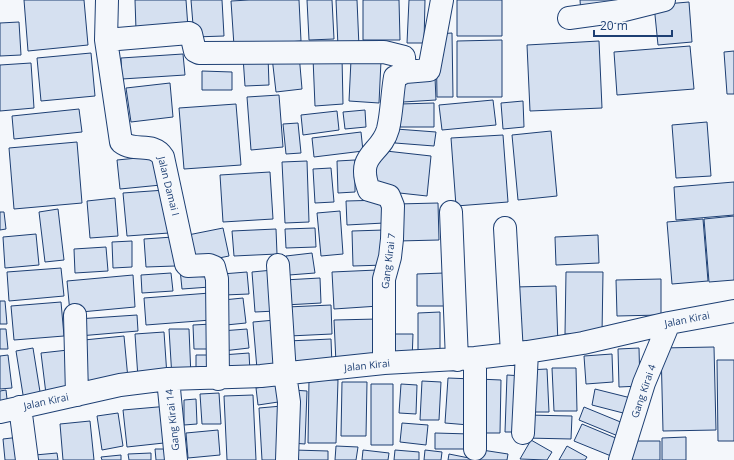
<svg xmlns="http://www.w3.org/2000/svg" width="734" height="460" viewBox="0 0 734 460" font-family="'Open Sans',sans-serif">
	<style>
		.building { fill: #d5e0f0; stroke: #1d3f73 }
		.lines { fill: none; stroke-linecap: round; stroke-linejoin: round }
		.minor-casing { stroke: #1d3f73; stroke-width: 24 }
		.minor { stroke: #f4f7fb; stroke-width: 22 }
		.labels { text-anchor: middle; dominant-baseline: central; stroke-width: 3; stroke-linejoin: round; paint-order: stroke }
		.street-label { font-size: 10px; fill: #1d3f73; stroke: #f4f7fb }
	</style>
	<rect width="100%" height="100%" fill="#f4f7fb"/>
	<path class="building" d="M24 0H84L88 45 28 51Z
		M135 0H186L188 28 136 30Z
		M191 0H222L224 36 194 37Z
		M249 0H299L301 41 234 46 231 1Z
		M307 0H332L334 39 309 40Z
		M336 0H357L359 47H338Z
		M363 0H399L400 40H363Z
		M409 0H425L424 43H407Z
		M457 0H502V36H457Z
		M580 0H613L614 10 581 13Z
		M689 2 692 42 658 45 654 5Z
		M19 22 21 55 0 56V23Z
		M452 33 453 97H437L436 34Z
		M502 40V97H457V41Z
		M599 41 602 108 530 111 527 45Z
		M690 46 694 89 617 95 614 52Z
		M734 51V94H727L724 52Z
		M91 53 95 96 41 101 37 58Z
		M183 54 185 75 122 79 121 58Z
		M299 54 302 89 276 92 272 57Z
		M268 56 269 85 245 86 243 57Z
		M342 57 343 104 315 106 313 58Z
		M351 60 381 61 379 103 349 101Z
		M31 63 34 108 0 111V65Z
		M202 71 232 72V90H202Z
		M435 77 436 100 403 102 402 78Z
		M170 83 173 117 131 122 126 88Z
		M279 95 283 147 251 150 247 97Z
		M493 100 496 125 442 130 439 105Z
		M523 101 524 127 503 129 501 103Z
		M434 103V127H400V104Z
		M236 104 241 165 184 169 179 108Z
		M79 109 82 132 14 139 12 116Z
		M365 110 366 127 345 129 343 112Z
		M337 111 339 130 303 135 301 115Z
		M707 122 711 176 676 178 672 125Z
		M298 123 301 153 286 154 283 124Z
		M396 129 436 132 434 146 395 143Z
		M551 131 557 196 518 200 512 135Z
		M361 132 363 151 314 157 312 138Z
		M503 135 508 202 456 206 451 138Z
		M77 142 82 203 14 209 9 148Z
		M377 150 431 156 427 196 372 190Z
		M158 156 161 185 120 189 117 160Z
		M355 160V192L338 193 337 161Z
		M307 161 309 222 285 223 282 162Z
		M331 168 334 202 315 203 313 169Z
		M270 172 273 219 223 222 220 175Z
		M734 182V215L676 220 674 187Z
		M165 190 169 233 127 236 123 193Z
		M115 198 118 236 90 238 87 201Z
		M384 200V223L347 225 346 201Z
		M438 203 439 240 398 241 397 204Z
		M58 209 64 260 45 262 39 212Z
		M340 211 343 254 321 256 317 213Z
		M0 212H4L6 229 0 230Z
		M734 216V280L709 282 704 219Z
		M703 219 708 281 672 284 667 222Z
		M223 228 229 256 194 263 188 235Z
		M315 228 316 247 286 248 285 229Z
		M276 229 277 254 234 256 232 231Z
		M384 230 385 265 353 266 352 231Z
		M36 234 39 265 5 268 3 237Z
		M598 235 599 263 556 265 555 237Z
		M173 237 175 266 146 267 144 239Z
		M132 241V267L113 268 112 242Z
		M106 247 108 271 75 273 74 249Z
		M312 253 315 273 289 275 286 256Z
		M208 267 210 287 182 289 180 269Z
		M61 268 64 296 9 301 7 272Z
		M273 270 276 311 255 312 252 272Z
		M377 270 379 306 334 309 332 272Z
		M247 272 249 294 224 295 222 274Z
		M566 272H603L602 334H565Z
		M171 273 173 291 142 293 141 275Z
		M444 273V306H417V274Z
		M133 275 135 307 70 313 67 281Z
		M320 278 321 303 285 305 284 280Z
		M661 279V315L617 316 616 280Z
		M556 286 558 345 516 346 514 287Z
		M210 293 211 320 146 325 144 298Z
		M243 298 246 323 226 325 223 300Z
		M0 301H5L7 324H0Z
		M61 302 64 336 14 340 11 306Z
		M331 305 332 334 289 336 287 307Z
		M440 312V359H418V313Z
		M137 315 138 331 79 336 77 319Z
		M378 319 379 361 336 363 334 320Z
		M275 320 279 367 257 369 253 322Z
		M212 324 213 349H194L193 325Z
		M0 329H6L8 349H0Z
		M169 329H189L191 377 172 378Z
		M247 329 249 348 223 351 221 331Z
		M164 332 167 376 138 378 135 334Z
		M394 334H413L412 361 393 360Z
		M124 336 128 379 88 383 84 340Z
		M331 339 332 366 289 369 288 341Z
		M714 347 716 430 663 431 661 348Z
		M33 348 41 398 24 401 16 351Z
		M639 348 640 386 619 387 618 349Z
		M68 350 72 392 46 394 41 353Z
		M249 353 250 372 224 374 222 355Z
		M612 354 613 382 586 384 584 356Z
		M8 355 12 388 0 389V356Z
		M196 355H213V378H196Z
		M717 360H734V441H718Z
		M552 368H576L577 411H554Z
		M547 369 549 412H531L528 370Z
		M507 375 523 376 521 432H505Z
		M448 378 473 379 469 425 445 423Z
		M309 379 338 380 336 443H308Z
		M478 379 501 380 500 433H477Z
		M422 381 441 382 439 420H420Z
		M342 382H367L366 436H341Z
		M282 384 285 401 258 405 256 388Z
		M371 384H393V445H371Z
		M401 384 417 385 416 414 399 413Z
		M595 389 631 398 627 414 592 405Z
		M6 390 8 408 0 409V391Z
		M293 390 307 391 305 444 291 443Z
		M219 393 221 424H202L200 394Z
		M253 395 256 460H227L224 396Z
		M196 399 197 424 184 425V400Z
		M169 406 173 442 127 447 123 410Z
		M282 406 285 460H262L259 408Z
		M584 407 623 423 618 436 579 420Z
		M118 413 123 446 102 450 97 416Z
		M527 415 572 416 571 439 526 438Z
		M90 421 94 460H63L60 424Z
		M402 423 428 425 426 445 400 442Z
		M582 424 618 439 611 456 574 441Z
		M218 430 220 455 188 458 186 433Z
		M435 433 470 434V449H435Z
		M20 437 21 460H5L3 439Z
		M686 437V460H662V438Z
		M531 440 552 452 547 460 520 459Z
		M631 441H660V460H631Z
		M336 446 358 447 356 460H335Z
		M567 446 587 457 585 460H559Z
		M155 449H175V460H156Z
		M294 450 328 451V460H294Z
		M363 450 389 453 388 460H362Z
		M395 450 419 452V460H394Z
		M425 450 442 452 441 460H424Z
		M482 450 508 454 507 460H480Z
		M57 453 58 460H36L35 455Z
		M151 453V460H129L128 454Z
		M449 454 474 459V460H448Z
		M121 455V460H102L101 457Z"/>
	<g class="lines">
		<g class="minor-casing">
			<path id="minor" d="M107 0 106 40 121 142C135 153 153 141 163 157L186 264 188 266 209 265 214 267 217 279 218 379
				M569 18 620 11 664 0
				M106 40 189 33 191 34 195 51 199 53 384 52 404 57 405 72
				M451 212 457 360
				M505 228 512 354
				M278 265 285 374 289 402 287 460
				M75 315 77 395
				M384 363V279L390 257 392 239 393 206 389 196 369 190C355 153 381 155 388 129 392 112 392 94 395 77L405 72 429 70 442 0
				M168 379 176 460
				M20 407 27 460
				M0 412 120 385 168 379 261 376 384 363 475 358 527 352 583 343 669 323 734 311
				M523 433 527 352
				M475 449V358
				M620 460 644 383 669 323"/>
		</g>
		<use href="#minor" class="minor"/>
	</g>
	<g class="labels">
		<g class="street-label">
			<text transform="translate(169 186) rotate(76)">Jalan Damai I</text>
			<text transform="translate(388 261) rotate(-83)">Gang Kirai 7</text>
			<text transform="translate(687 319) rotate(-11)">Jalan Kirai</text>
			<text transform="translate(367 365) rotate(-6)">Jalan Kirai</text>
			<text transform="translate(643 391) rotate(-71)">Gang Kirai 4</text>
			<text transform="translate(46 401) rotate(-12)">Jalan Kirai</text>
			<text transform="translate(172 420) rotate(-96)">Gang Kirai 14</text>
		</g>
	</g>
	<path d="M594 30v6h78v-6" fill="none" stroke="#1d3f73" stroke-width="2"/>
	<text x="600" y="30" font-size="12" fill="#1d3f73" stroke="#f4f7fb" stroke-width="3" paint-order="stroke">20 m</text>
</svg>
